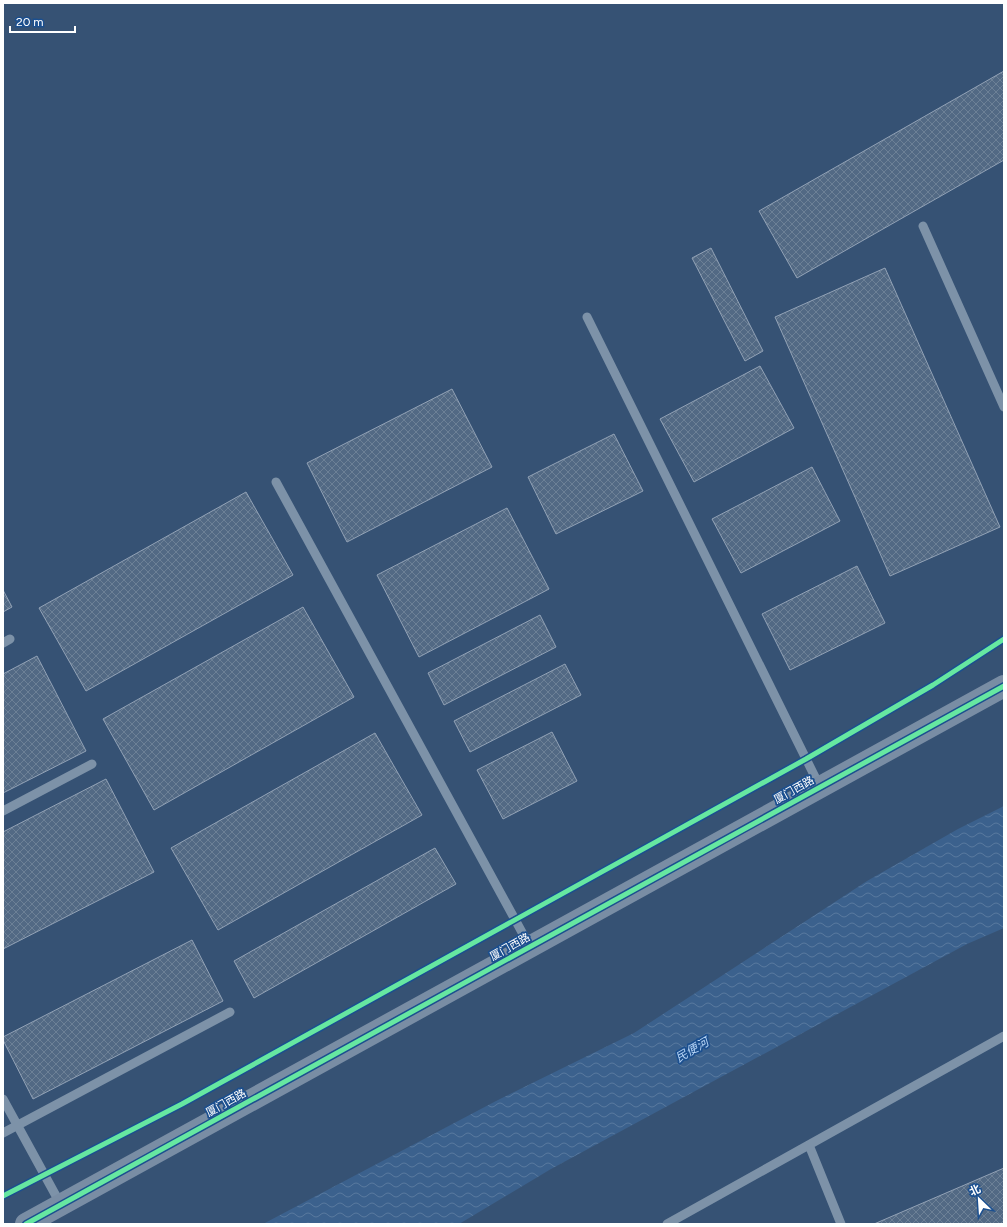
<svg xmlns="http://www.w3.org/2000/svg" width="1007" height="1227" viewBox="0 0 1007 1227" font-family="Figtree,'Noto Sans SC',sans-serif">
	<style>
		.water { fill: url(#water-waves) }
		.building { fill: url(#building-cross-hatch); stroke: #92a2b6 }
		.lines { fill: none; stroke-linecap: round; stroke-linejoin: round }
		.lane { stroke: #7d92a8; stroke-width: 9 }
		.secondary { stroke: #798da4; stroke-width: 22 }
		.cycleway-casing { stroke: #1b4f8f; stroke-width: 8 }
		.cycleway { stroke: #66e7a1; stroke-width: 5 }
		.labels { text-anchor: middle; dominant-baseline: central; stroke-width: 3.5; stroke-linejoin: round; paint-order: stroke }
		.street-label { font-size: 11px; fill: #fff; stroke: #1b4f8f }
		.water-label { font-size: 12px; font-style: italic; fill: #b5d3f5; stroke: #1b4f8f }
	</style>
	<defs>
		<pattern id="water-waves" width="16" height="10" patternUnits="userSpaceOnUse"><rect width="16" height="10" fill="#3b618d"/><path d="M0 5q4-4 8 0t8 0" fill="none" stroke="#58799e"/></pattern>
		<pattern id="building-cross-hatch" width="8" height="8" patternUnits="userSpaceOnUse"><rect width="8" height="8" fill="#526984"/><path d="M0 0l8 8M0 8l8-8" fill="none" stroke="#6c8096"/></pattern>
	</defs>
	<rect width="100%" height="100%" fill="#365274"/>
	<path class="water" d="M1004 806V928L967 944 551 1169 459 1224H263L496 1101 634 1033 867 881 958 829Z"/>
	<path class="building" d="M1004 71V160L797 278 759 211Z
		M711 248 763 351 745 361 692 258Z
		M885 268 1000 527 890 576 775 317Z
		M760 366 794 428 694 482 660 419Z
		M452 389 492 467 347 542 307 463Z
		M614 434 643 491 556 534 528 477Z
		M812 467 840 521 741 573 712 519Z
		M246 492 293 575 86 691 39 608Z
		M507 508 549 589 419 657 377 575Z
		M857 566 885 623 790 670 762 614Z
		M3 590 12 607 3 612Z
		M303 607 354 697 154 810 103 719Z
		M540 615 556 647 444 705 428 673Z
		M37 656 86 751 3 793V674Z
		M565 664 581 695 470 752 454 721Z
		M552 732 577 781 503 819 477 770Z
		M375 733 422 815 218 930 171 848Z
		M106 779 154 872 3 949V832Z
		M435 848 456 884 254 998 234 961Z
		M192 940 223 1001 33 1099 3 1040V1037Z
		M1004 1168V1224H874Z"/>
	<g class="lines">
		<path class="lane" d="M923 226 1004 407
			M587 317 820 787
			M276 482 530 947
			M3 643 10 639
			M3 811 92 764
			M3 1099 61 1205
			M3 1133 230 1012
			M809 1145 841 1224
			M667 1224 1004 1036"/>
		<path class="secondary" d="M26 1224 1004 686"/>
		<g class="cycleway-casing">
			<path id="cycleway" d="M3 1196 182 1104 806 759 933 685 1004 639
				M26 1224 1004 686"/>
		</g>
		<use href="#cycleway" class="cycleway"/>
	</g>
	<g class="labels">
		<g class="street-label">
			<text transform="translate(794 790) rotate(-29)">厦门西路</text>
			<text transform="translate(510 947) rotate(-29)">厦门西路</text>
			<text transform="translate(226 1103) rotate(-29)">厦门西路</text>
		</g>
		<g class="water-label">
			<text transform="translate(692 1050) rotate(-30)">民便河</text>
		</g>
	</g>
	<rect width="1007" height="1227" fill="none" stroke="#ffffff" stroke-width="8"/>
	<g transform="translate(979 1199) rotate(335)" stroke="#1b4f8f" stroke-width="3" paint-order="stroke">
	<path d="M0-3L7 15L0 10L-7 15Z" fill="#ffffff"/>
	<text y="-6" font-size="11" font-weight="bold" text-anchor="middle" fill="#ffffff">北</text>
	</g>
	<path d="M10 26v6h65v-6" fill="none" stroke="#ffffff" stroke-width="2"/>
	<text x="16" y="26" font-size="12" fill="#ffffff" stroke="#1b4f8f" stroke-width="3" paint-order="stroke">20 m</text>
</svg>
